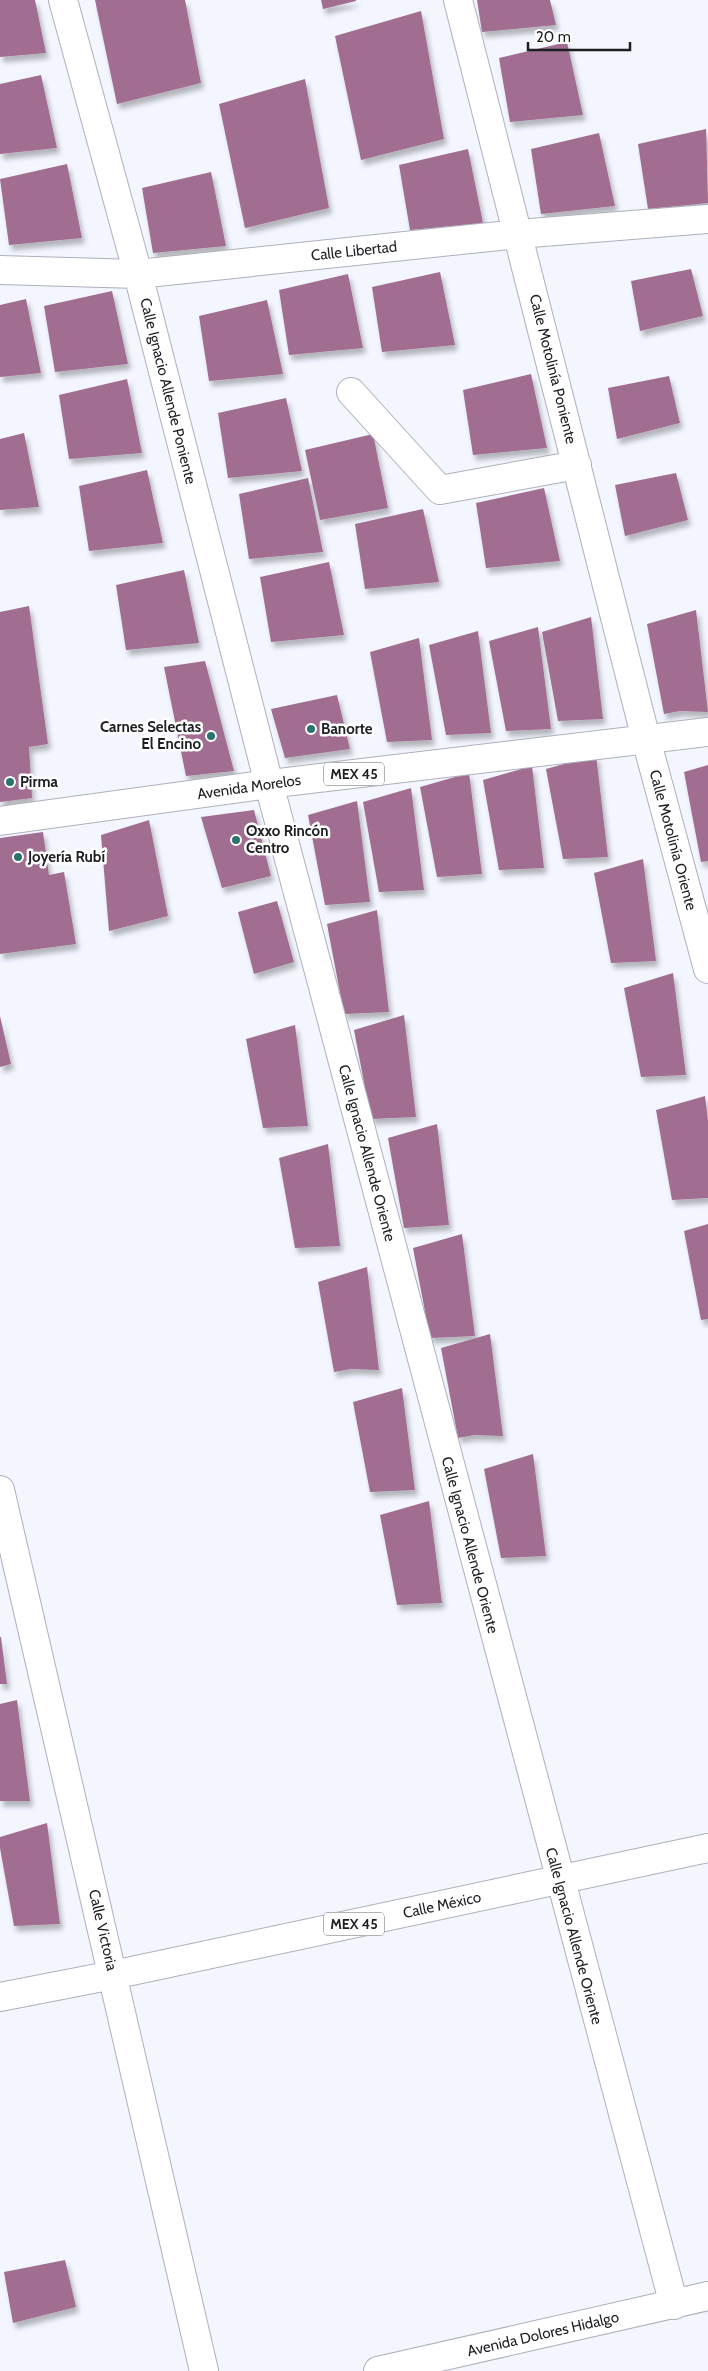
<svg xmlns="http://www.w3.org/2000/svg" width="708" height="2371" viewBox="0 0 708 2371" font-family="Cabin,sans-serif">
	<style>
		.building { fill: #a16d91; filter: url(#shadow) }
		.lines { fill: none; stroke-linecap: round; stroke-linejoin: round }
		.minor-casing { stroke: #acb0ba; stroke-width: 30 }
		.major-casing { stroke: #acb0ba; stroke-width: 30 }
		.minor { stroke: #fff; stroke-width: 28 }
		.major { stroke: #fff; stroke-width: 28 }
		.poi-dot { fill: #2b736e; stroke: #fff; stroke-width: 2 }
		.labels { text-anchor: middle; dominant-baseline: central; stroke-width: 5; stroke-linejoin: round; paint-order: stroke }
		.shield { fill: #fff; stroke: #626265; stroke-width: 1 }
		.shield-label { font-size: 14px; font-weight: bold; fill: #1e1f23 }
		.street-label { font-size: 15px; fill: #1e1f23; stroke: #fff }
		.poi-label { font-size: 15px; font-weight: bold; fill: #1e1f23; stroke: #fff; text-anchor: start }
	</style>
	<defs>
		<filter id="shadow"><feDropShadow dx="3" dy="5.5" stdDeviation="2.5" flood-color="#0004"/></filter>
	</defs>
	<rect width="100%" height="100%" fill="#f3f6fe"/>
	<path class="building" d="M0 0H35L46 53 0 57Z
		M95 0H185L201 83 117 104Z
		M321 0H356V1L323 9Z
		M477 0H550L556 25 482 32Z
		M421 11 444 139 361 160 335 36Z
		M567 42 583 115 510 122 499 58Z
		M41 75 57 148 0 154V84Z
		M305 79 329 208 245 228 219 104Z
		M706 129 708 203 648 209 638 144Z
		M599 133 615 206 541 214 531 149Z
		M468 149 483 223 410 230 399 165Z
		M67 164 82 238 9 245 0 179Z
		M211 172 226 246 153 253 142 188Z
		M691 269 703 316 640 331 631 281Z
		M440 272 455 345 382 352 372 287Z
		M348 274 363 348 289 355 279 290Z
		M112 291 128 364 55 372 44 306Z
		M26 299 41 373 0 377V305Z
		M267 300 283 374 209 381 199 316Z
		M531 374 547 448 473 455 463 390Z
		M669 376 680 423 617 439 608 388Z
		M127 379 142 453 69 459 59 395Z
		M286 398 302 471 228 478 218 413Z
		M24 433 39 507 0 510V439Z
		M373 434 388 508 320 520 305 450Z
		M147 470 163 543 89 551 79 486Z
		M676 473 688 520 625 536 615 485Z
		M308 478 323 552 249 559 239 494Z
		M544 488 560 561 486 568 476 503Z
		M423 509 439 582 365 589 355 524Z
		M329 562 344 635 271 642 260 577Z
		M184 570 199 643 126 650 116 585Z
		M29 606 48 744 29 747 32 798 0 802V612Z
		M696 610 708 712 680 711 664 714 647 624Z
		M591 617 603 719 558 721 542 632Z
		M538 627 551 729 506 731 489 641Z
		M478 631 491 733 446 735 429 645Z
		M419 638 432 740 387 742 370 652Z
		M205 661 234 771 186 776 164 667Z
		M337 695 350 749 285 758 271 709Z
		M596 755 608 857 563 859 546 769Z
		M708 765V861L701 862 684 772Z
		M532 766 544 868 499 870 483 780Z
		M469 773 482 874 437 877 420 787Z
		M411 788 424 890 379 892 363 802Z
		M357 801 370 902 325 905 308 815Z
		M254 810 271 876 222 888 201 817Z
		M149 820 168 916 109 931 101 835Z
		M43 832 49 875 64 872 76 944 0 954V838Z
		M643 859 656 961 611 963 594 873Z
		M277 901 294 962 254 974 238 912Z
		M377 910 389 1012 344 1014 327 924Z
		M673 973 686 1075 641 1077 624 988Z
		M404 1015 416 1117 371 1119 354 1030Z
		M0 1016 11 1064 0 1067Z
		M295 1025 308 1126 263 1128 246 1039Z
		M705 1096 708 1121V1198L672 1200 656 1110Z
		M437 1124 449 1225 404 1228 388 1138Z
		M328 1144 340 1246 295 1248 279 1158Z
		M708 1224V1319L701 1320 684 1231Z
		M462 1234 475 1336 430 1338 413 1248Z
		M367 1267 379 1370 351 1369 334 1372 318 1282Z
		M490 1334 503 1436 474 1435 458 1438 441 1348Z
		M402 1388 415 1490 370 1492 353 1402Z
		M533 1454 546 1556 501 1558 484 1469Z
		M429 1501 442 1603 397 1605 380 1515Z
		M0 1637H1L7 1684H0Z
		M17 1700 30 1801H0V1704Z
		M47 1823 60 1924 14 1926 0 1848V1837Z
		M65 2260 76 2307 13 2323 4 2272Z"/>
	<g class="lines">
		<g class="minor-casing">
			<path id="minor" d="M63 0 138 274 269 784 674 2305
				M458 0 646 739 708 969
				M0 270 138 274 518 234 708 219
				M351 392 440 490 577 465
				M0 1490 204 2371
				M378 2371 708 2296"/>
		</g>
		<g class="major-casing">
			<path id="major" d="M0 821 269 784 708 732
				M0 1997 113 1975 708 1848"/>
		</g>
		<use href="#minor" class="minor"/>
		<use href="#major" class="major"/>
	</g>
	<g class="poi-dot">
		<circle cx="311" cy="729" r="5"/>
		<circle cx="211" cy="736" r="5"/>
		<circle cx="10" cy="782" r="5"/>
		<circle cx="236" cy="840" r="5"/>
		<circle cx="18" cy="857" r="5"/>
	</g>
	<g class="labels">
		<g class="shield">
			<rect x="324" y="762.5" width="60" height="23" rx="4"/>
			<rect x="324" y="1912.5" width="60" height="23" rx="4"/>
		</g>
		<g class="shield-label">
			<text x="354" y="774">MEX 45</text>
			<text x="354" y="1924">MEX 45</text>
		</g>
		<g class="street-label">
			<text transform="translate(354 251) rotate(-6)">Calle Libertad</text>
			<text transform="translate(553 369) rotate(76)">Calle Motolinía Poniente</text>
			<text transform="translate(168 391) rotate(76)">Calle Ignacio Allende Poniente</text>
			<text transform="translate(249 787) rotate(-8)">Avenida Morelos</text>
			<text transform="translate(673 840) rotate(75)">Calle Motolinía Oriente</text>
			<text transform="translate(367 1153) rotate(75)">Calle Ignacio Allende Oriente</text>
			<text transform="translate(470 1545) rotate(75)">Calle Ignacio Allende Oriente</text>
			<text transform="translate(442 1905) rotate(-12)">Calle México</text>
			<text transform="translate(103 1930) rotate(77)">Calle Victoria</text>
			<text transform="translate(574 1936) rotate(75)">Calle Ignacio Allende Oriente</text>
			<text transform="translate(543 2334) rotate(-13)">Avenida Dolores Hidalgo</text>
		</g>
		<g class="poi-label">
			<text x="201" y="727" text-anchor="end">Carnes Selectas<tspan x="201" dy="17">El Encino</tspan></text>
			<text x="321" y="729">Banorte</text>
			<text x="20" y="782">Pirma</text>
			<text x="246" y="831">Oxxo Rincón<tspan x="246" dy="17">Centro</tspan></text>
			<text x="28" y="857">Joyería Rubí</text>
		</g>
	</g>
	<path d="M528 42v8h102v-8" fill="none" stroke="#1e1f23" stroke-width="2.5"/>
	<text x="536" y="42" font-size="15" fill="#1e1f23" stroke="#ffffff" stroke-width="4" paint-order="stroke">20 m</text>
</svg>
